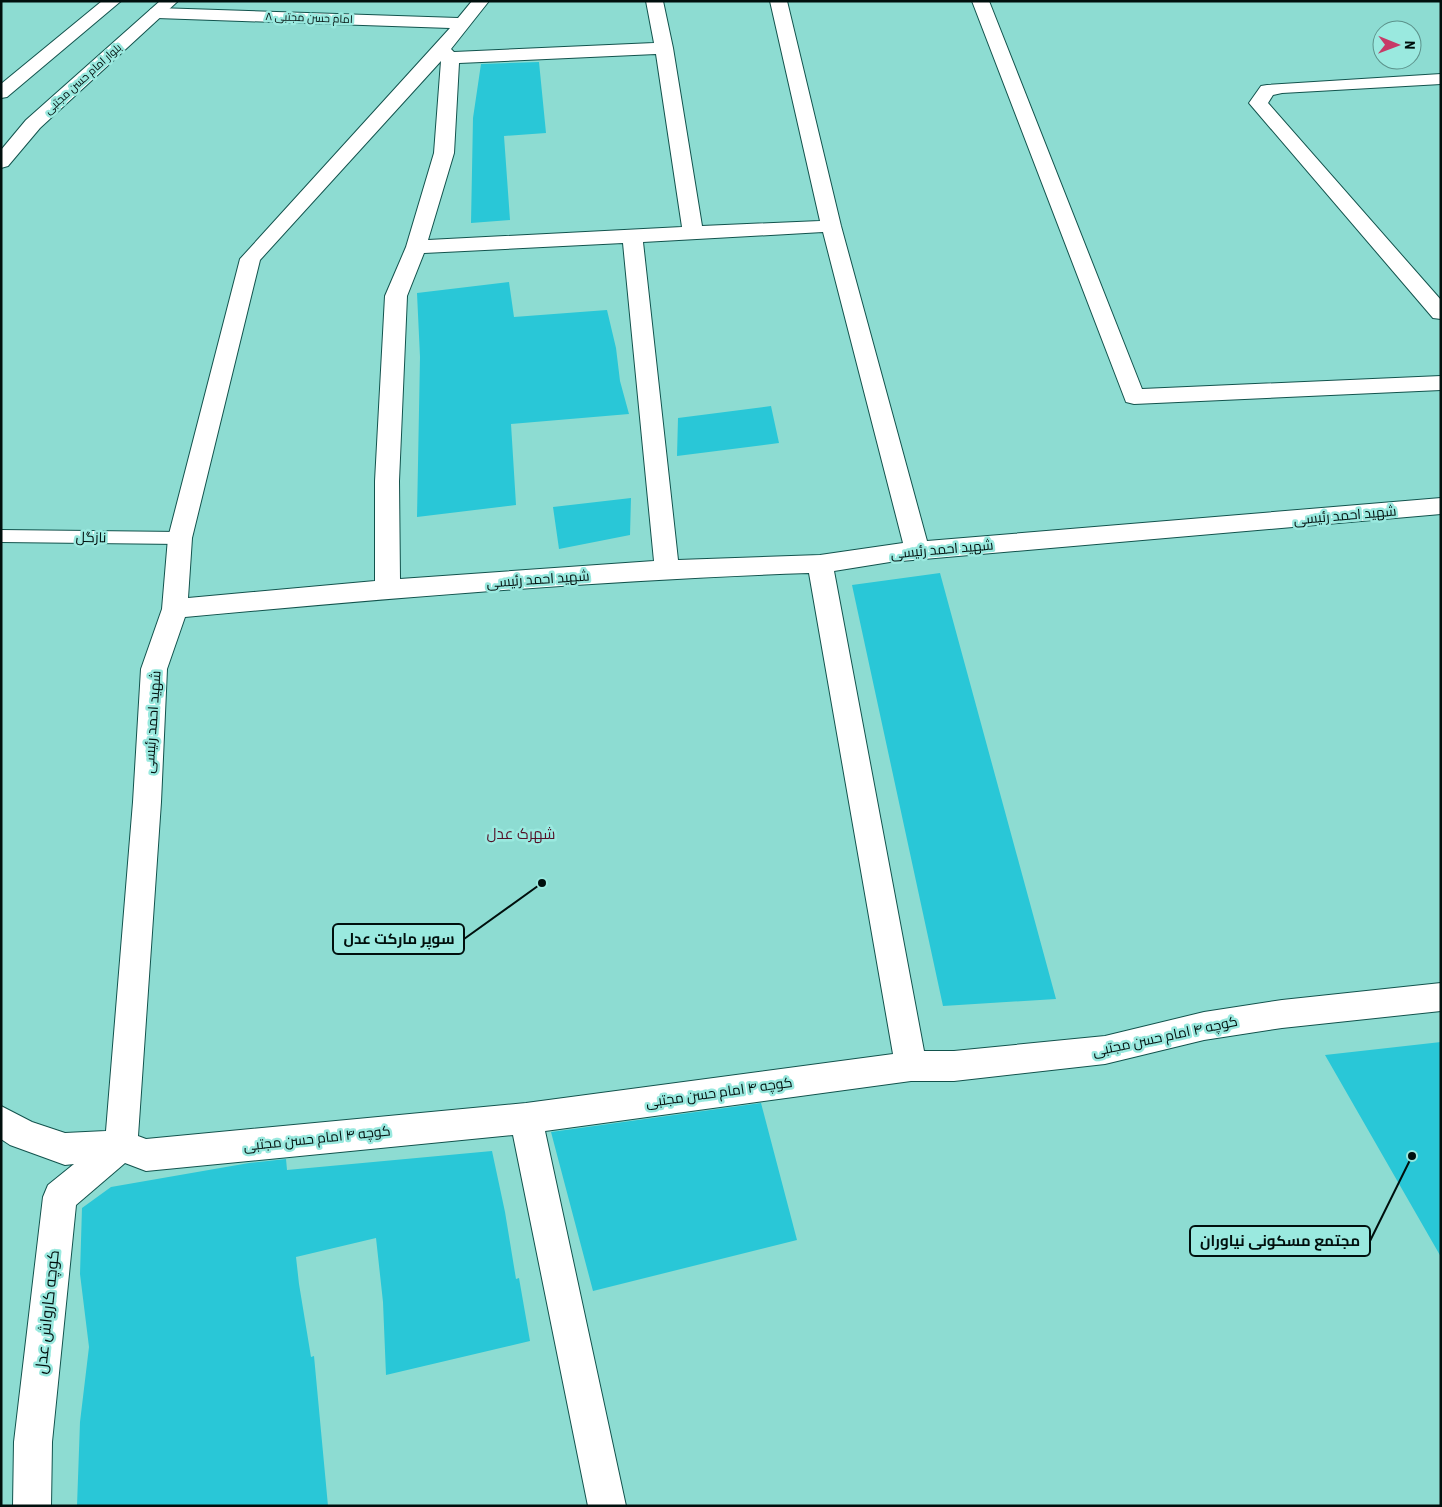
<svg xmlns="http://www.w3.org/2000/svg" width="1442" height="1507" viewBox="0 0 1442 1507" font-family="'Roboto Condensed',Cairo,sans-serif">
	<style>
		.building { fill: #29c7d7 }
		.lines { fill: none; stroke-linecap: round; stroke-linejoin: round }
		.service-casing { stroke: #12534d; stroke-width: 2 }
		.minor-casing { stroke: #12534d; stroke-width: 2 }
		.secondary-casing { stroke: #12534d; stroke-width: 2 }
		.service { fill: #fff; fill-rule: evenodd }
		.minor { fill: #fff; fill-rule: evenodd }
		.secondary { fill: #fff; fill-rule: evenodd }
		.labels { text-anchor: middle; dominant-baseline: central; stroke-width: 5; stroke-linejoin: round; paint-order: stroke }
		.far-street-label { font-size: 11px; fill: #000f0d; stroke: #9ae9df }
		.street-label { font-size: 14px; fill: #000f0d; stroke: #9ae9df }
		.neighbourhood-label { font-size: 15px; fill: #541027; stroke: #9ae9df }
		.near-street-label { font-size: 16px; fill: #000f0d; stroke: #9ae9df }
		.leader { fill: none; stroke: #000f0d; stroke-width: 2 }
		.callout-dot { fill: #000f0d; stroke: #9ae9df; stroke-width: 2 }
		.callout { fill: #9ae9df; stroke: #000f0d; stroke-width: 2 }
		.callout-label { font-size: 15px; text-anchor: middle; font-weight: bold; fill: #000f0d }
	</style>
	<rect width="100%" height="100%" fill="#8ddcd2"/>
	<path class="building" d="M539 62 546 133 504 136 510 220 471 223 473 118 481 64Z
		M509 282 514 317 607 310 616 348 620 381 629 414 511 424 516 505 417 517 420 357 417 293Z
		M771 406 779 443 677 456 678 418Z
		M631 498 630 535 559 549 553 507Z
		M940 573 1056 999 943 1006 852 585Z
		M1441 1042V1257L1325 1055Z
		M761 1103 797 1240 593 1291 551 1132Z
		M492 1151 505 1212 516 1279 519 1278 530 1341 386 1375 383 1302 376 1238 296 1257 299 1284 311 1357 314 1356 328 1506H77L80 1422 89 1347 80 1274 82 1208 111 1187 249 1163 286 1159 287 1170Z"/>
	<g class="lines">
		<g class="service-casing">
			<path id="service" d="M1 530 180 532 186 534 189 538 186 542 180 544 1 542Z"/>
		</g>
		<g class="minor-casing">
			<path id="minor" d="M472 1H489L451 49 454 52 654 43 646 1H663L673 48 702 226 820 221 770 1H787L841 226 927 541 1441 498V514L890 562 834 571 924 1051H954L1105 1036 1204 1012 1282 1000 1441 983V1011L1282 1028 1204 1040 1105 1064 954 1081H911L545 1131 626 1506H588L513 1135 146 1171 125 1163 76 1205 52 1442 51 1506H13L14 1442 43 1197 48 1185 74 1164 65 1165 10 1145 1 1139V1106L32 1122 65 1133 106 1131 133 802 141 669 162 609 168 538 240 259 450 28 157 18 151 17 148 13 151 9 157 8 458 18ZM656 54 682 227 428 240 454 153 459 63ZM441 61 434 153 406 247 385 296 375 481V581L188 598 192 538 260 260ZM823 232 903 543 820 555 678 560 643 242ZM623 243 654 561 400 579 399 481 407 296 424 253ZM809 573 893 1054 526 1103 146 1139 138 1136 161 802 167 669 185 617C393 598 600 580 809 573Z
				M972 1H989L1142 389 1441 376V390L1134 404 1126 402Z
				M1441 74V84L1282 93 1273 95 1268 103 1441 300V319L1433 318 1249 103 1261 86 1267 85Z"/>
		</g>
		<g class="secondary-casing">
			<path id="secondary" d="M102 1H121L7 97 1 98V84Z
				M160 1H178L40 128 8 166 1 168V150L26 120Z"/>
		</g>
		<use href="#service" class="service"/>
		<use href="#minor" class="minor"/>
		<use href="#secondary" class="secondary"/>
	</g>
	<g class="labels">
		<g class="far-street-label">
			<text transform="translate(309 18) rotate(2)">امام حسن مجتبی ۸</text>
			<text transform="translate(83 79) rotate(-42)">بلوار امام حسن مجتبی</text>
		</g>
		<g class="street-label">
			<text transform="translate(1345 515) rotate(-5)">شهید احمد رئیسی</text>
			<text transform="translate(91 537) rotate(1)">نازگل</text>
			<text transform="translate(942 549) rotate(-5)">شهید احمد رئیسی</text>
			<text transform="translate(538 579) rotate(-4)">شهید احمد رئیسی</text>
			<text transform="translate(152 722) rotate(-86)">شهید احمد رئیسی</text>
			<text transform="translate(1165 1036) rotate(-12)">کوچه ۴ امام حسن مجتبی</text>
			<text transform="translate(719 1092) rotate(-8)">کوچه ۴ امام حسن مجتبی</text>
			<text transform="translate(317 1138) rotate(-6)">کوچه ۴ امام حسن مجتبی</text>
		</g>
		<g class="neighbourhood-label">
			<text x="521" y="834">شهرک عدل</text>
		</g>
		<g class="near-street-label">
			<text transform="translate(47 1312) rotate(-84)">کوچه کارواش عدل</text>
		</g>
	</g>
	<path class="leader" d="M542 883L464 939M1412 1156L1370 1241"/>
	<g class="callout-dot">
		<circle cx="542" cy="883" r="5"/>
		<circle cx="1412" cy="1156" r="5"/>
	</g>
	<g class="callout">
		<rect x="333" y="924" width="131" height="30" rx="5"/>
		<rect x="1190" y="1226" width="180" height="30" rx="5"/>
	</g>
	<g class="callout-label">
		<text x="399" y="944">سوپر مارکت عدل</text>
		<text x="1280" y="1246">مجتمع مسکونی نیاوران</text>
	</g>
	<rect width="1442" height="1507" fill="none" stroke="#000f0d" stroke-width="5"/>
	<g transform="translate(1397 45) rotate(91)"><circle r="24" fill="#9ae9df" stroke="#5c928b"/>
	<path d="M0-4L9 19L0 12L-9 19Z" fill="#c73a67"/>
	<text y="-8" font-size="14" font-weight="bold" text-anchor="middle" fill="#000f0d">N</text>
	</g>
</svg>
